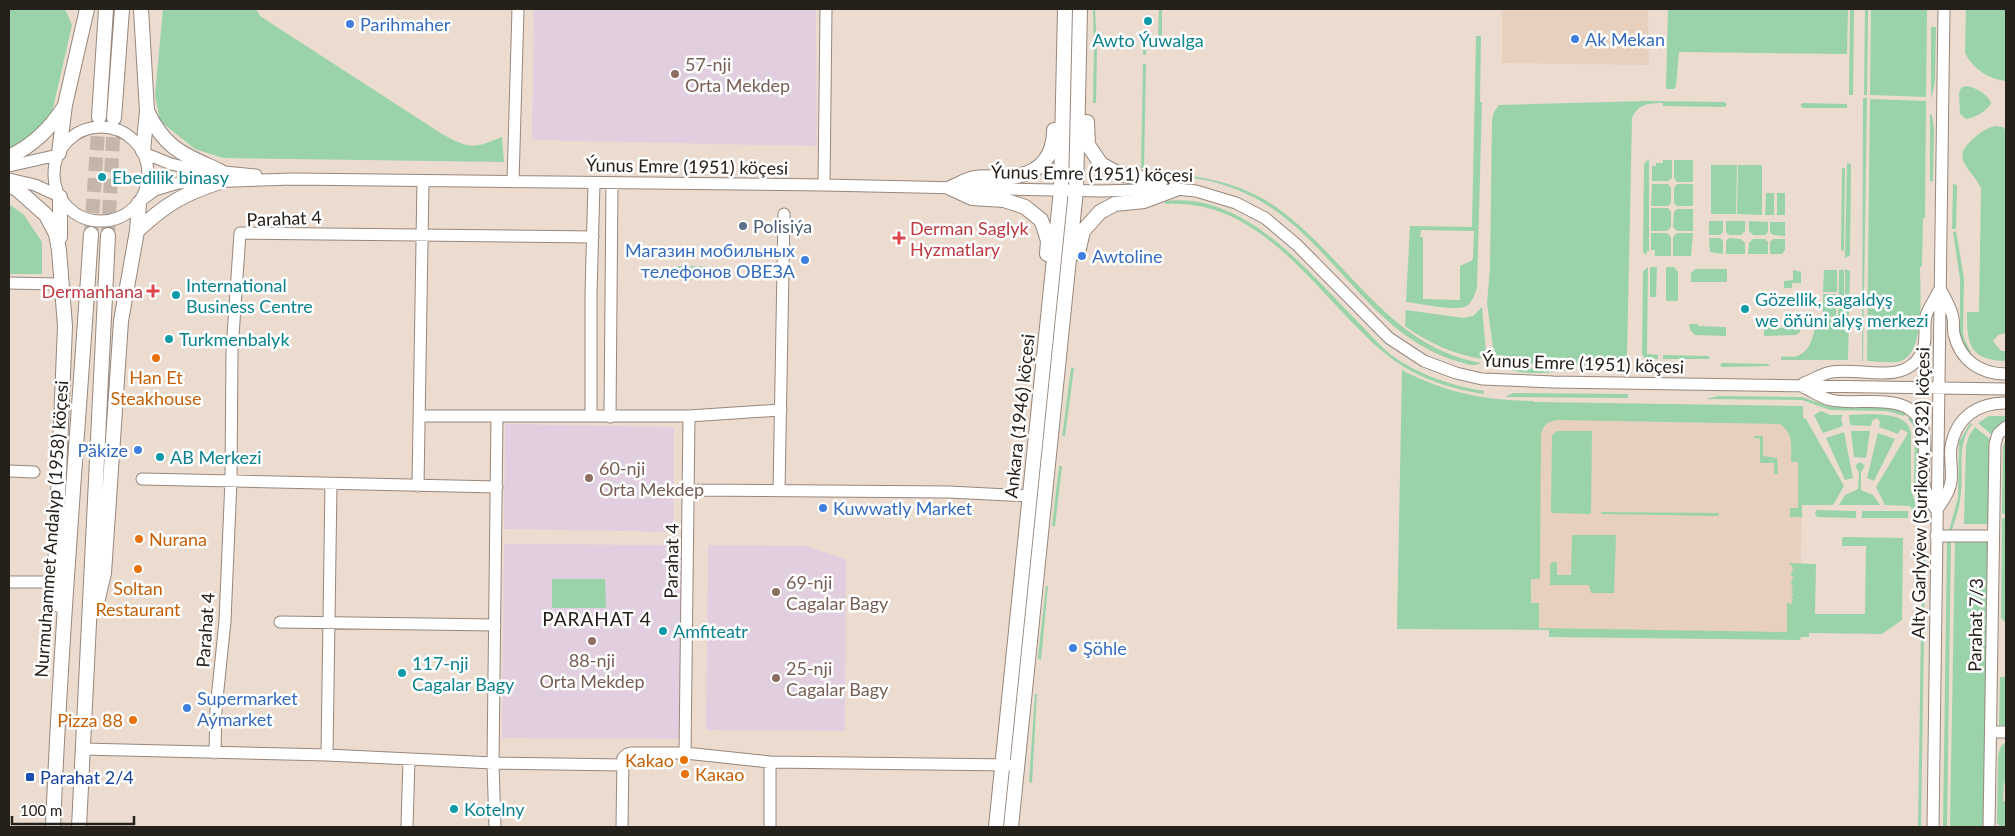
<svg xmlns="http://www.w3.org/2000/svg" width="2015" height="836" viewBox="0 0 2015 836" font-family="Lato,sans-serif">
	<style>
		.built { fill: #e7d0be }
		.education { fill: #e1cfdf }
		.green { fill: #9ad3aa; fill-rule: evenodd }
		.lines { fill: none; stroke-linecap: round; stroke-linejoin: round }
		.major-tunnel { stroke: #c4b6ab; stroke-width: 14; stroke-dasharray: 14 7; stroke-linecap: butt }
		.minor-casing { stroke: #97877c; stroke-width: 13 }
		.major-casing { stroke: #97877c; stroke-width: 16 }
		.minor { stroke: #fff; stroke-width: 11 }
		.major { stroke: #fff; stroke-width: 14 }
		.culture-dot { fill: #0f9aa8; stroke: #fff; stroke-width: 2 }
		.shop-dot { fill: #3f7fe0; stroke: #fff; stroke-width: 2 }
		.education-dot { fill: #8d6e63; stroke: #fff; stroke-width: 2 }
		.service-dot { fill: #5c6f8a; stroke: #fff; stroke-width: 2 }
		.health-dot { fill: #e0444e; stroke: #fff; stroke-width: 2 }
		.food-dot { fill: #e8710a; stroke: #fff; stroke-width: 2 }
		.transit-dot { fill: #1a4fb4; stroke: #fff; stroke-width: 2 }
		.labels { text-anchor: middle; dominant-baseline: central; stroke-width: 5; stroke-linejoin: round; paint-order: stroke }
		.shop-label { font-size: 18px; fill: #366cbe; stroke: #fff; text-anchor: start }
		.culture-label { font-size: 18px; fill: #0d838f; stroke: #fff; text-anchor: start }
		.education-label { font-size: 18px; fill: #785e54; stroke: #fff; text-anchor: start }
		.street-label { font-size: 18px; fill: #26201b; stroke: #fff }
		.service-label { font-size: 18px; fill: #4e5e75; stroke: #fff; text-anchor: start }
		.health-label { font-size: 18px; fill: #be3a42; stroke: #fff; text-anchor: start }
		.food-label { font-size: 18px; fill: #c56008; stroke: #fff }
		.transit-label { font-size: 18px; fill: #164399; stroke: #fff; text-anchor: start }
		.neighbourhood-label { font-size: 19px; letter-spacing: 1px; fill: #26201b; stroke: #fff }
	</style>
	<rect width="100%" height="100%" fill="#ecdccf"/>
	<path class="built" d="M1502 9H1648L1649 65 1502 63Z
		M1534 402 1803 406 1800 633 1531 629Z"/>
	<path class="education" d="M534 9H816L817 146 532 140Z
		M505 424 674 427V532L504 529Z
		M504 544 683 545 681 739 502 738Z
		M708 545 806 546 846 559 845 731 706 730Z"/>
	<path class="green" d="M9 9H65L72 25 51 117 27 141 9 150Z
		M163 9H256L260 16 442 134C470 149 473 149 502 137L504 162 223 158 195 149 160 121 155 95Z
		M1093 9H1095L1097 49 1096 103H1093L1094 49Z
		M1159 9H1162V45H1146V55L1143 54V41H1158Z
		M1668 9H1848L1847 54 1679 52 1676 86 1674 89H1666Z
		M1850 9H1854L1853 95H1849Z
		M1865 9H1868L1867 95H1864Z
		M1871 9H1927L1926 97 1870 95Z
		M1966 9H2006V81C1988 79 1973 69 1965 53Z
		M1931 27H1936L1935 82 1931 99Z
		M1476 36H1481L1480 102H1482L1477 288C1475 293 1473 301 1468 305 1458 313 1419 303 1406 302L1410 226 1472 227ZM1421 230 1474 231 1473 258 1471 261 1460 266V300L1423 299V237H1420Z
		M1143 64H1146L1144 168H1141Z
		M1966 86C1975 87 1988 94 1991 103 1987 111 1975 118 1966 119L1960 114 1959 93 1961 88Z
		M1863 98H1867L1863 361H1862Z
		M1870 99 1926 101 1925 218H1923L1922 266 1920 267C1920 288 1926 353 1901 361 1892 364 1877 361 1867 361Z
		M1647 101 1725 102 1727 105 1725 107 1663 106V103C1649 103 1638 104 1632 118L1627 357 1621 363 1607 365 1504 363 1500 361 1493 348 1487 303 1490 268 1492 120 1494 112 1499 105Z
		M1803 103 1847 104V108H1803L1800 105Z
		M1930 115H1932L1934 129 1933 181H1930Z
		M1995 126 2003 127 2006 131 2005 278H2006V333L1998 335 1993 341 2001 351H2006V361C1969 360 1967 344 1967 312H1979L1981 189C1975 171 1951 161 1969 143 1976 135 1984 129 1995 126Z
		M1649 159V251H1647L1646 255 1643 252 1644 164Z
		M1663 160H1672V178L1668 181H1652V166H1656V163H1663Z
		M1674 160H1693V182H1677L1674 178Z
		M1847 163 1851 164 1850 255 1845 258Z
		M1711 165H1737L1736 214H1711Z
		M1738 165H1762V215L1737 214Z
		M1842 168H1845L1844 251 1841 250Z
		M1165 173C1205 176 1243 184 1276 207 1349 259 1387 346 1481 363 1474 367 1467 364 1460 362 1378 340 1339 254 1273 209 1251 194 1225 183 1199 179 1188 177 1176 177 1165 175Z
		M1652 184H1668L1671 188V203L1668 206H1651Z
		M1677 184H1693V206H1677L1674 203V188Z
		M1953 184 1957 185 1956 229H1952Z
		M1766 193H1774V215H1765Z
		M1777 193H1785V215H1777Z
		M1165 201C1247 192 1308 272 1360 324 1370 334 1379 345 1390 354 1417 374 1451 386 1484 391V394C1450 389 1414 377 1387 355 1319 300 1265 197 1165 204Z
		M9 204 24 215 42 242V274H9Z
		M1651 208H1668L1671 212V227L1667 231H1651Z
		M1677 209H1693V231H1677L1673 227 1674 212Z
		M1709 221H1723V232L1720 235H1709Z
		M1726 221H1745V231L1741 235H1729L1726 232Z
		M1749 221 1768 222V232L1765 235H1753L1749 231Z
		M1770 222H1785V236L1773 235 1770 232Z
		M1956 231 1964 278 1963 334 1965 341 1971 352 1969 355 1960 338V279L1953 232Z
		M1651 233H1667L1671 237V256H1655V250H1651Z
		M1677 233H1693L1691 256H1673V237Z
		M1709 238H1720L1723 241V254L1710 252Z
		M1729 238 1741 239 1745 243V254H1726V241Z
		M1753 239H1765L1768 242V254H1748L1749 243Z
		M1773 239H1785V250L1782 254H1770V242Z
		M678 266H707V280L678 279Z
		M1648 267 1647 354 1658 355V359H1645L1642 354 1643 271Z
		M1650 267H1657L1656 297H1650Z
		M1666 267H1674L1678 272V301H1666Z
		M1695 269H1727V282H1691V273Z
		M1845 269 1850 271 1848 360H1781V357C1785 356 1789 357 1793 357 1809 355 1814 337 1815 324L1845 325Z
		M1793 270 1801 272V283H1792V288H1784V281L1793 280Z
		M1824 270H1837V292H1823Z
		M1839 270H1844V324L1815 323V319H1838Z
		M1823 294H1837L1836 317 1823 316Z
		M1482 307 1486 353 1483 359C1455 355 1428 343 1405 326L1406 310 1464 318 1473 316Z
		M1689 324H1698V326L1726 327V336L1695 335 1690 330Z
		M1792 325 1801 326 1800 332 1796 335 1764 336V327L1792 328Z
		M1663 355 1708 356 1710 358 1708 359H1663Z
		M1722 363 1768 364 1770 366 1722 367 1720 365Z
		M1071 368H1074L1065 436H1062L1063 430Z
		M1507 368 1572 369C1556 373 1521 376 1507 368Z
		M1402 370C1446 393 1484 400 1533 401L1534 402 1803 406V418L1806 419 1844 486 1833 505H1802V517H1790V508H1798V462H1791C1791 448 1794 433 1780 424L1558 420C1548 421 1543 425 1541 435L1540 577 1539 579H1531V603H1539V628L1787 632V602L1791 605 1793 599 1791 597 1793 595 1791 592 1793 590 1791 588 1793 586 1791 583 1793 577 1791 575 1793 568 1789 563 1816 564 1815 614H1865L1866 546H1842V538L1844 537 1903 538 1902 620 1882 634 1809 633V637H1801L1800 640 1549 637V630L1397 629Z
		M1513 393 1628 394V398L1505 397Z
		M1718 396 1802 397 1831 407H1888L1906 413 1904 416 1887 411 1830 410 1802 400 1706 399Z
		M1821 411 1830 415H1843L1841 418 1843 426 1823 433 1814 415Z
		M1849 415C1866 415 1908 409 1911 433V489L1920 519H1917L1910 506 1885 505 1876 487 1908 433 1901 429 1898 434 1879 427 1880 422 1877 418 1872 421 1871 426 1850 425Z
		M1910 416 1916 424 1919 430 1918 487 1925 512 1924 517 1914 486 1915 430 1913 425 1908 419Z
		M1989 416H2006V421L2000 425 1992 435 1978 423Z
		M1970 423 1972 424C1955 447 1965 473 1960 500 1959 510 1955 520 1952 530H1949L1958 498 1959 442Z
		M1975 427 1990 439 1988 524H1964L1966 446 1969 436Z
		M1557 431H1592L1591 514 1553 513 1551 511 1552 435Z
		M1851 431H1870L1866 458 1854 457Z
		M1844 432 1853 478 1845 480 1826 438Z
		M1878 433 1895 439 1874 481 1867 478Z
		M1754 436H1763V456L1777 458 1778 474H1774V463H1760V439L1754 438Z
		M2006 439V514H2002L2003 446Z
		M1860 462 1865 466 1861 472V490L1873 495 1880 505H1839L1845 495 1858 489 1859 472 1855 466Z
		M1059 466H1062L1055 526H1052Z
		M1817 510 1856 511V518L1817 517 1815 513Z
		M1862 511H1908V518H1862Z
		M1601 512 1719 513V514L1718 516 1601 514Z
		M2002 518H2006V623L2001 618Z
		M1572 535H1616L1614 593H1591L1589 585H1550V564L1553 562H1557V575H1571Z
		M1923 538 1926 544 1924 620 1921 622Z
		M1947 540 1951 541 1947 827H1943Z
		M1955 541H1989L1984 827H1950Z
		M552 579H605L606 608H552Z
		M1046 586H1048L1041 660 1038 659V657Z
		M1921 629 1924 632 1921 827H1918Z
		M2000 677H2005L2006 725H1999Z
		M1035 694H1037L1032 783 1029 782Z
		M2006 742V783H2004L2003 801H2006V827H2001L1997 823 1998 755 2001 746Z"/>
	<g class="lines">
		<path class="major-tunnel" d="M91 234 99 117
			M108 235 114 118"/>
		<g class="minor-casing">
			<path id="minor" d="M54 174a47 47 0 1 1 94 0a47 47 0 1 1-94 0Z
				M144 153 171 164 193 169 256 175
				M9 166 58 155
				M9 179 35 185 59 196
				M513 182 518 9
				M824 185 826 9
				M140 201 155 190 178 183 293 179 824 185 1102 191 1176 189 1196 191 1236 203 1265 218 1297 245 1389 338 1424 361 1456 373 1482 379 1553 382 2006 389
				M9 283 56 284
				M1942 292C1946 300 1952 310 1953 318 1954 323 1953 328 1954 334 1960 360 1980 374 2006 374
				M1804 383C1813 380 1823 373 1832 372 1861 367 1904 386 1921 354 1928 341 1923 329 1926 316 1928 308 1935 300 1938 292
				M1803 387C1812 391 1822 398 1831 400 1860 407 1917 387 1924 434 1927 450 1921 467 1924 484 1925 492 1931 501 1935 508
				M420 416H689L781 410
				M591 416V294L594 183
				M610 417 612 183
				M9 471 34 472
				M142 479 497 487
				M418 486 423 181
				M689 490 949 492 1029 496
				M779 491 784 214
				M1937 510C1941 503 1948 495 1950 486 1954 475 1949 460 1951 447 1956 417 1978 403 2006 403
				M1936 536H1993
				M9 582H57
				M280 622 495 625
				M1991 732H2006
				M83 749 327 755 493 763 623 765
				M215 753 216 709 225 621 231 480 232 351 240 233 593 237
				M685 753 689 416
				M327 755 331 484
				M407 827 409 759
				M495 827 493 763 497 416
				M622 827 623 758 627 754 631 753H685L770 762 1009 765
				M770 827V762
				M1933 827 1944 9
				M1989 827 1995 444 1998 434 2006 427"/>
		</g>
		<g class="major-casing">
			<path id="major" d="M141 9 147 111 143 151
				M147 111C166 150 183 154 220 171
				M99 117 106 9
				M114 118 122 9
				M1087 122 1088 145 1101 164 1119 174 1147 179 1176 189
				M59 153 65 105 87 9
				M9 157C33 145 49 130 64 107
				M9 185 18 190 46 215 56 234 59 250 65 326 55 570 59 605
				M950 188 972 198 1004 200 1025 207 1041 220 1044 228 1048 241 1047 254
				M950 188C958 185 967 179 975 178 987 176 999 179 1011 177 1039 174 1054 158 1054 130
				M137 231C166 204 183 194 220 182
				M60 237V197
				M1078 253 1083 231 1100 212 1115 204 1144 201 1176 189
				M96 607 104 573 121 321 137 231 139 203
				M53 827C61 629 78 432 91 234
				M79 827 108 235
				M996 827 1061 190 1065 9
				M1011 827 1076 190 1080 9"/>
		</g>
		<use href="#minor" class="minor"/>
		<use href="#major" class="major"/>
	</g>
	<g class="culture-dot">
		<circle cx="1148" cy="21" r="5"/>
		<circle cx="102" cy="177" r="5"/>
		<circle cx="176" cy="295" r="5"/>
		<circle cx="1745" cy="309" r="5"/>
		<circle cx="169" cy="339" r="5"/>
		<circle cx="160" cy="457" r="5"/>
		<circle cx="663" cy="631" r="5"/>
		<circle cx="402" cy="673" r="5"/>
		<circle cx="454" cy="809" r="5"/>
	</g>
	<g class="shop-dot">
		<circle cx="350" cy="24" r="5"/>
		<circle cx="1575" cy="39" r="5"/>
		<circle cx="1082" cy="256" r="5"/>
		<circle cx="805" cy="260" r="5"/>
		<circle cx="138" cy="450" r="5"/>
		<circle cx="823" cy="508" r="5"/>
		<circle cx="1073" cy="648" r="5"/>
		<circle cx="187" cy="708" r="5"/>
	</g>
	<g class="education-dot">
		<circle cx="675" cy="74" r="5"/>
		<circle cx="589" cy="478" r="5"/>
		<circle cx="776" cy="592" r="5"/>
		<circle cx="592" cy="641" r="5"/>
		<circle cx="776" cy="678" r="5"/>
	</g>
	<circle class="service-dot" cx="743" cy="226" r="5"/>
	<g class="health-dot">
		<path d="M896.5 230.5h5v5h5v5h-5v5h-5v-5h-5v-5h5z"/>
		<path d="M150.5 283.5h5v5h5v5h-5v5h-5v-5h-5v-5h5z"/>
	</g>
	<g class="food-dot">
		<circle cx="156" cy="358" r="5"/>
		<circle cx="139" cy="539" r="5"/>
		<circle cx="138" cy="569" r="5"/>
		<circle cx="133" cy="720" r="5"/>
		<circle cx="684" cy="760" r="5"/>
		<circle cx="685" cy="774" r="5"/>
	</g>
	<rect class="transit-dot" x="25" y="772" width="10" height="10" rx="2.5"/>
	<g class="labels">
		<g class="shop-label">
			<text x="360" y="24">Parihmaher</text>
			<text x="1585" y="39">Ak Mekan</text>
			<text x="795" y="250" text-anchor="end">Магазин мобильных<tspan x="795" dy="21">телефонов ОВЕЗА</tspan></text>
			<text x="1092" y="256">Awtoline</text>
			<text x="128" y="450" text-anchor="end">Päkize</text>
			<text x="833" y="508">Kuwwatly Market</text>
			<text x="1083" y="648">Şöhle</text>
			<text x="197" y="698">Supermarket<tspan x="197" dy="21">Aýmarket</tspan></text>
		</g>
		<g class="culture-label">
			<text x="1148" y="40" text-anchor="middle">Awto Ýuwalga</text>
			<text x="112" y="177">Ebedilik binasy</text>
			<text x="186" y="285">International<tspan x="186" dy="21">Business Centre</tspan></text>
			<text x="1755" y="299">Gözellik, sagaldyş<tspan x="1755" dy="21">we öňüni alyş merkezi</tspan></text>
			<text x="179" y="339">Turkmenbalyk</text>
			<text x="170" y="457">AB Merkezi</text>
			<text x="673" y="631">Amfiteatr</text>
			<text x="412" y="663">117-nji<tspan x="412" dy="21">Cagalar Bagy</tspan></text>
			<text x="464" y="809">Kotelny</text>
		</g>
		<g class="education-label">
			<text x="685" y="64">57-nji<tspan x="685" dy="21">Orta Mekdep</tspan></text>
			<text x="599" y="468">60-nji<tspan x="599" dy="21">Orta Mekdep</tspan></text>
			<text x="786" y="582">69-nji<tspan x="786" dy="21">Cagalar Bagy</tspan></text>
			<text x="592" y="660" text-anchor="middle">88-nji<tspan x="592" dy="21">Orta Mekdep</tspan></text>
			<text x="786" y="668">25-nji<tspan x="786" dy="21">Cagalar Bagy</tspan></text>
		</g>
		<g class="street-label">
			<text transform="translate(687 166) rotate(1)">Ýunus Emre (1951) köçesi</text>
			<text transform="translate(1092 173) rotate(1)">Ýunus Emre (1951) köçesi</text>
			<text transform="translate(284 218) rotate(-2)">Parahat 4</text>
			<text transform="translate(1583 363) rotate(2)">Ýunus Emre (1951) köçesi</text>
			<text transform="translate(1019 416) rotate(-84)">Ankara (1946) köçesi</text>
			<text transform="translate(1920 493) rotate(-89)">Alty Garlyýew (Surikow, 1932) köçesi</text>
			<text transform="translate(51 529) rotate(-86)">Nurmuhammet Andalyp (1958) köçesi</text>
			<text transform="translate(671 561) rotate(-89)">Parahat 4</text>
			<text transform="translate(1975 625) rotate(-89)">Parahat 7/3</text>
			<text transform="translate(205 630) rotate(-86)">Parahat 4</text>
		</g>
		<g class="service-label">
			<text x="753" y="226">Polisiýa</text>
		</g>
		<g class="health-label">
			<text x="910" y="228">Derman Saglyk<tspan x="910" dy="21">Hyzmatlary</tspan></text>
			<text x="143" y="291" text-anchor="end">Dermanhana</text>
		</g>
		<g class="food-label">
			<text x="156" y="377">Han Et<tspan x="156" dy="21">Steakhouse</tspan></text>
			<text x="149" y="539" text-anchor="start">Nurana</text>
			<text x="138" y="588">Soltan<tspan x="138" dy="21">Restaurant</tspan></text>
			<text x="123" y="720" text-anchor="end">Pizza 88</text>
			<text x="674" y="760" text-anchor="end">Kakao</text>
			<text x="695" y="774" text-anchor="start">Какао</text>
		</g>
		<g class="transit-label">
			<text x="40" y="777">Parahat 2/4</text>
		</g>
		<g class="neighbourhood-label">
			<text x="597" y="618">PARAHAT 4</text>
		</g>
	</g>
	<rect width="2015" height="836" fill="none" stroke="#26201b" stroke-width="20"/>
	<path d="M12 816v8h122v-8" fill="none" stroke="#26201b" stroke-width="2.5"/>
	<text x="20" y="816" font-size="15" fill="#26201b" stroke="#ffffff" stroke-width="4" paint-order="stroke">100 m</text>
</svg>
